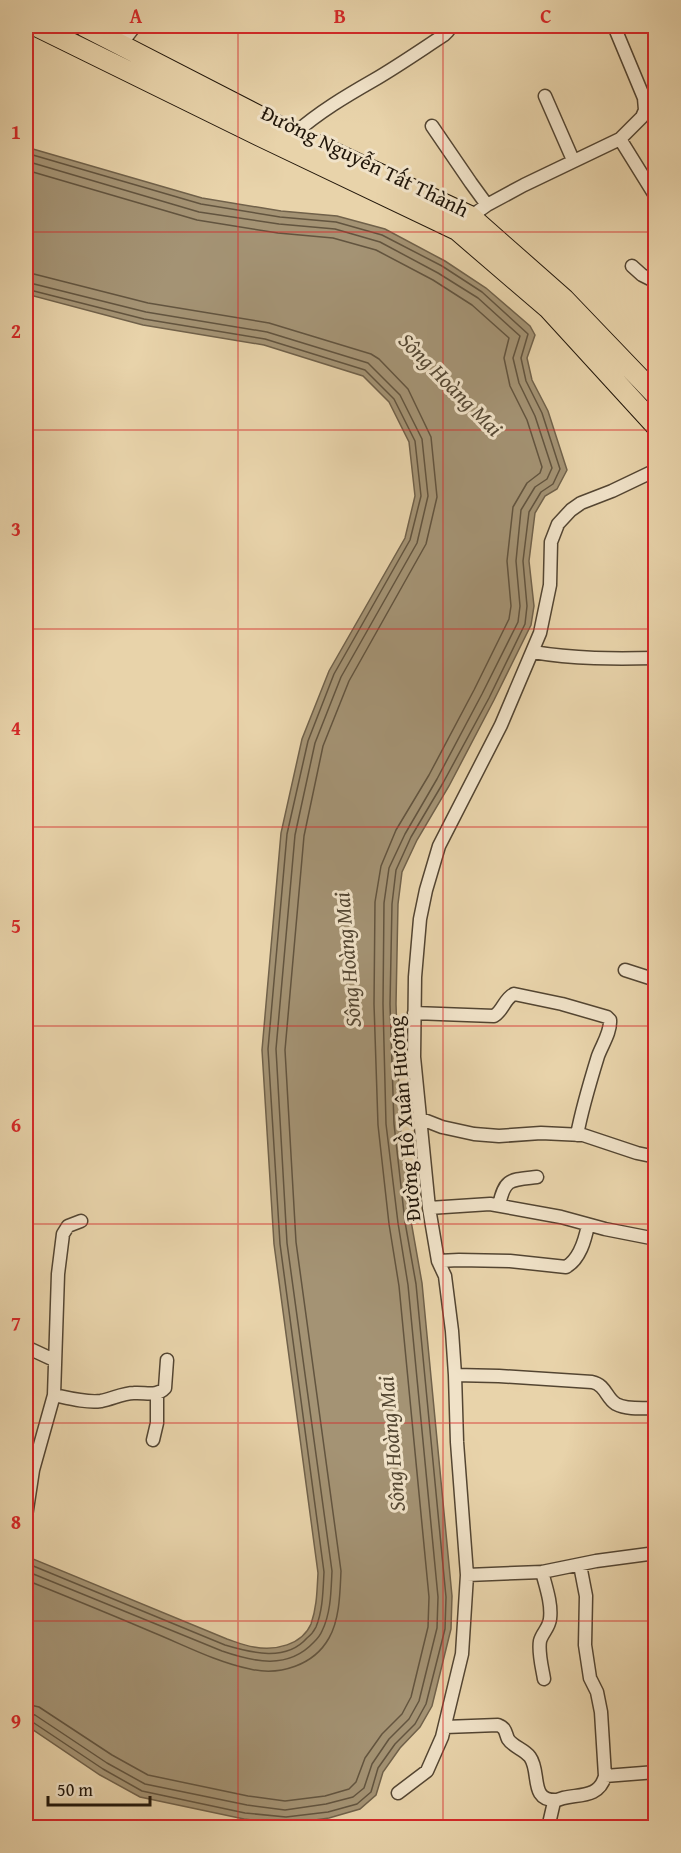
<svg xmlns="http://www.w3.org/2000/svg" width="681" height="1853" viewBox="0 0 681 1853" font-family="'Gentium Book Plus',serif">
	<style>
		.water { fill: #a49374; stroke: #70614a; stroke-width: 1.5 }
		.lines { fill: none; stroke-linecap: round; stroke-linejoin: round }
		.shore { stroke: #62543f; stroke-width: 1.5 }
		.minor-casing { stroke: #534532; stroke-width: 15 }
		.trunk-casing { stroke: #21160a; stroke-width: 22 }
		.minor { stroke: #f0e2c8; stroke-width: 12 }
		.trunk { stroke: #e8d3aa; stroke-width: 20 }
		.grid { fill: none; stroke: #d62828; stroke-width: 1.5; stroke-opacity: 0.55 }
		.labels { text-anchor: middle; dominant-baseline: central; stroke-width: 6; stroke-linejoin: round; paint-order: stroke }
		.street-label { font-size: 21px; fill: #21160a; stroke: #f0e2c8 }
		.water-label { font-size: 22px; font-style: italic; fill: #554834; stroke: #f0e2c8 }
		.neatline { fill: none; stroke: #d62828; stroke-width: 2 }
		.grid-label { font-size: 20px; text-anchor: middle; font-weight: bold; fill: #d62828 }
	</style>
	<rect width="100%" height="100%" fill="#e8d3aa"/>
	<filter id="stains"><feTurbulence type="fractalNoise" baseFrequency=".00333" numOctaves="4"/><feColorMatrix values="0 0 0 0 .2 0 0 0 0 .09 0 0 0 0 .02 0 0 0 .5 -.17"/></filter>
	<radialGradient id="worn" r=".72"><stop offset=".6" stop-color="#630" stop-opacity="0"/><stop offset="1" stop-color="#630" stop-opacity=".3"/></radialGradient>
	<path class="water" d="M26 147 202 198 281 211 337 216 385 229 445 261 486 288 530 326 535 335 527 358 532 380 548 411 567 470 557 489 545 496 535 513 529 561 534 606 531 625 494 700 449 786 417 840 402 872 398 904 396 1004 400 1123 411 1221 422 1283 452 1596 451 1629 432 1706 420 1727 400 1748 383 1772 376 1795 360 1809 329 1818 286 1824 244 1819 140 1797 100 1775 26 1725V1556L227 1639C236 1642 245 1646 254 1647 275 1651 302 1645 311 1624 317 1607 317 1590 318 1573L274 1244 262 1050 281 833 302 739 329 671 405 538 415 496 409 442 389 402 363 376 264 345 143 325 26 294Z"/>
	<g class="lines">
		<path class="shore" d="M26 153 201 204 280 217 336 222 382 235 442 266 482 292 528 334 521 358 526 381 542 413 560 469 553 484 541 492 529 512 523 561 527 606 525 624 489 698 443 783 411 837 396 870 392 904 390 1004 394 1124 405 1222 416 1284 446 1597 445 1629 426 1704 415 1724 395 1744 378 1768 371 1792 357 1804 328 1812 286 1817 245 1813 142 1791 103 1769 31 1721 26 1720
			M26 161 199 212 279 224 335 229 380 242 438 273 478 298 520 336 513 358 519 383 535 416 552 468 547 479 535 487 521 510 516 561 520 606 518 622 482 694 437 779 405 834 389 868 384 903 383 1004 386 1124 398 1223 408 1285 438 1597 437 1628 419 1701 409 1719 389 1739 372 1764 364 1788 353 1797 326 1804 285 1810 247 1805 145 1784 107 1763 35 1715 26 1713
			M26 170 197 220 278 233 333 238 376 250 433 280 472 305 509 338 504 358 510 386 527 420 542 467 540 473 527 483 513 507 507 561 511 606 509 619 474 690 429 775 396 830 381 866 375 902 374 1004 378 1125 389 1224 399 1286 429 1597 428 1627 411 1697 402 1714 382 1734 365 1758 356 1782 349 1789 325 1796 285 1801 248 1796 148 1775 112 1755 39 1707 26 1704
			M26 272 148 303 269 323 371 354 379 359 408 389 431 437 437 497 426 544 349 681 323 746 304 836 285 1050 296 1242 341 1571C340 1591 340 1619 329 1638 314 1665 280 1676 250 1669 216 1662 184 1645 152 1632 110 1614 68 1597 26 1580
			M26 282 146 312 267 332 368 363 400 395 422 439 428 496 417 543 341 677 315 743 295 835 276 1049 287 1243 332 1571C331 1591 331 1613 322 1631 320 1636 317 1639 314 1642 288 1670 254 1662 222 1651L26 1571
			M26 289 144 319 265 339 365 370 394 399 415 441 421 496 410 540 334 674 308 741 287 834 268 1049 280 1244 324 1572C323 1590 323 1610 316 1627 314 1631 311 1635 307 1638 286 1662 252 1653 225 1645L26 1563"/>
		<g class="minor-casing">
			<path id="minor" d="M121 44 135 26
				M545 96 573 160
				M432 126 471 183 487 205
				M294 134C319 112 346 96 374 80 398 66 421 50 444 35L448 31 447 26
				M620 139 656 197
				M466 220 487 205 524 185 620 139 642 117 645 110 644 98 614 26
				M632 266 642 275 656 282
				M533 652C574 659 615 659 656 658
				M625 970 656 980
				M414 1013 494 1016C503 1011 504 999 514 994L562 1004 607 1017 610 1020C611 1032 602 1045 598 1056 590 1082 582 1108 577 1135
				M419 1118 442 1127 474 1134 499 1136 541 1133 583 1135 637 1153 656 1157
				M499 1205C505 1178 510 1180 537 1177
				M429 1208 490 1204 561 1217 605 1229 656 1239
				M438 1261 459 1260 510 1261 566 1267C580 1259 585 1240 588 1225
				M26 1347 54 1360
				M455 1375 499 1376 592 1382C606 1385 606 1398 616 1404 627 1410 644 1408 656 1408
				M54 1395C68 1398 86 1403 101 1401 112 1399 123 1393 134 1393 145 1392 157 1397 165 1388L167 1360
				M153 1440 157 1423V1394
				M26 1516 33 1470 54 1395 58 1274 63 1234 68 1226 81 1221
				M542 1572C546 1587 552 1604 550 1619 549 1628 542 1633 540 1641 538 1652 542 1667 544 1679
				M467 1575 542 1572 596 1561 656 1553
				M445 1727 498 1725C506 1728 505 1732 508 1739 513 1747 524 1749 530 1757 541 1772 529 1801 556 1800
				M605 1776 656 1772
				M398 1793 427 1771 442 1737 462 1654 467 1575 457 1442 455 1375 452 1331 445 1276 438 1261 429 1208 414 1057 415 977 420 919 426 890 439 846 501 725 540 633 550 585 551 542 558 524 571 510 581 503 612 491 656 470
				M548 1828 554 1802C569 1791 598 1803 605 1776L601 1712 597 1692 590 1678 585 1645 586 1596 580 1565"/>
		</g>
		<g class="trunk-casing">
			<path id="trunk" d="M36 26 262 137 457 230 549 309 656 426
				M84 26 294 134 470 216 564 299 656 395"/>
		</g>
		<use href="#minor" class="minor"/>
		<use href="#trunk" class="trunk"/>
	</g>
	<path class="grid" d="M238 26V1828M443 26V1828M26 232H656M26 430H656M26 629H656M26 827H656M26 1026H656M26 1224H656M26 1423H656M26 1621H656"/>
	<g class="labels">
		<g class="street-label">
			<text transform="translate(365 161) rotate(26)">Đường Nguyễn Tất Thành</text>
			<text transform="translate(404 1119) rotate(-95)">Đường Hồ Xuân Hương</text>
		</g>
		<g class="water-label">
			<text transform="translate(451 384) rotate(45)">Sông Hoàng Mai</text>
			<text transform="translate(347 960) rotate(-95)">Sông Hoàng Mai</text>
			<text transform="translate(391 1444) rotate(-95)">Sông Hoàng Mai</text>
		</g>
	</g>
	<rect width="681" height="1853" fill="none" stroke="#e8d3aa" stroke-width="66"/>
	<path d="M48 1796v9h102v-9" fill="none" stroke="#21160a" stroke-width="3"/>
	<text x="57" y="1796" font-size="18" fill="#21160a" stroke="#f0e2c8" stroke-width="4.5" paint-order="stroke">50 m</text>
	<rect x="33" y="33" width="615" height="1787" class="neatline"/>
	<g class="grid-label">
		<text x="136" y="23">A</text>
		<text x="340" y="23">B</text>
		<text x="546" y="23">C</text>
		<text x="16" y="139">1</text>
		<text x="16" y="338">2</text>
		<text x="16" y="536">3</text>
		<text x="16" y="735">4</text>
		<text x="16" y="933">5</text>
		<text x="16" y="1132">6</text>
		<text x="16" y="1330">7</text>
		<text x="16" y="1529">8</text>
		<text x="16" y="1728">9</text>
	</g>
	<rect width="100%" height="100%" filter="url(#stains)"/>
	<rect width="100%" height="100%" fill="url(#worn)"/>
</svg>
